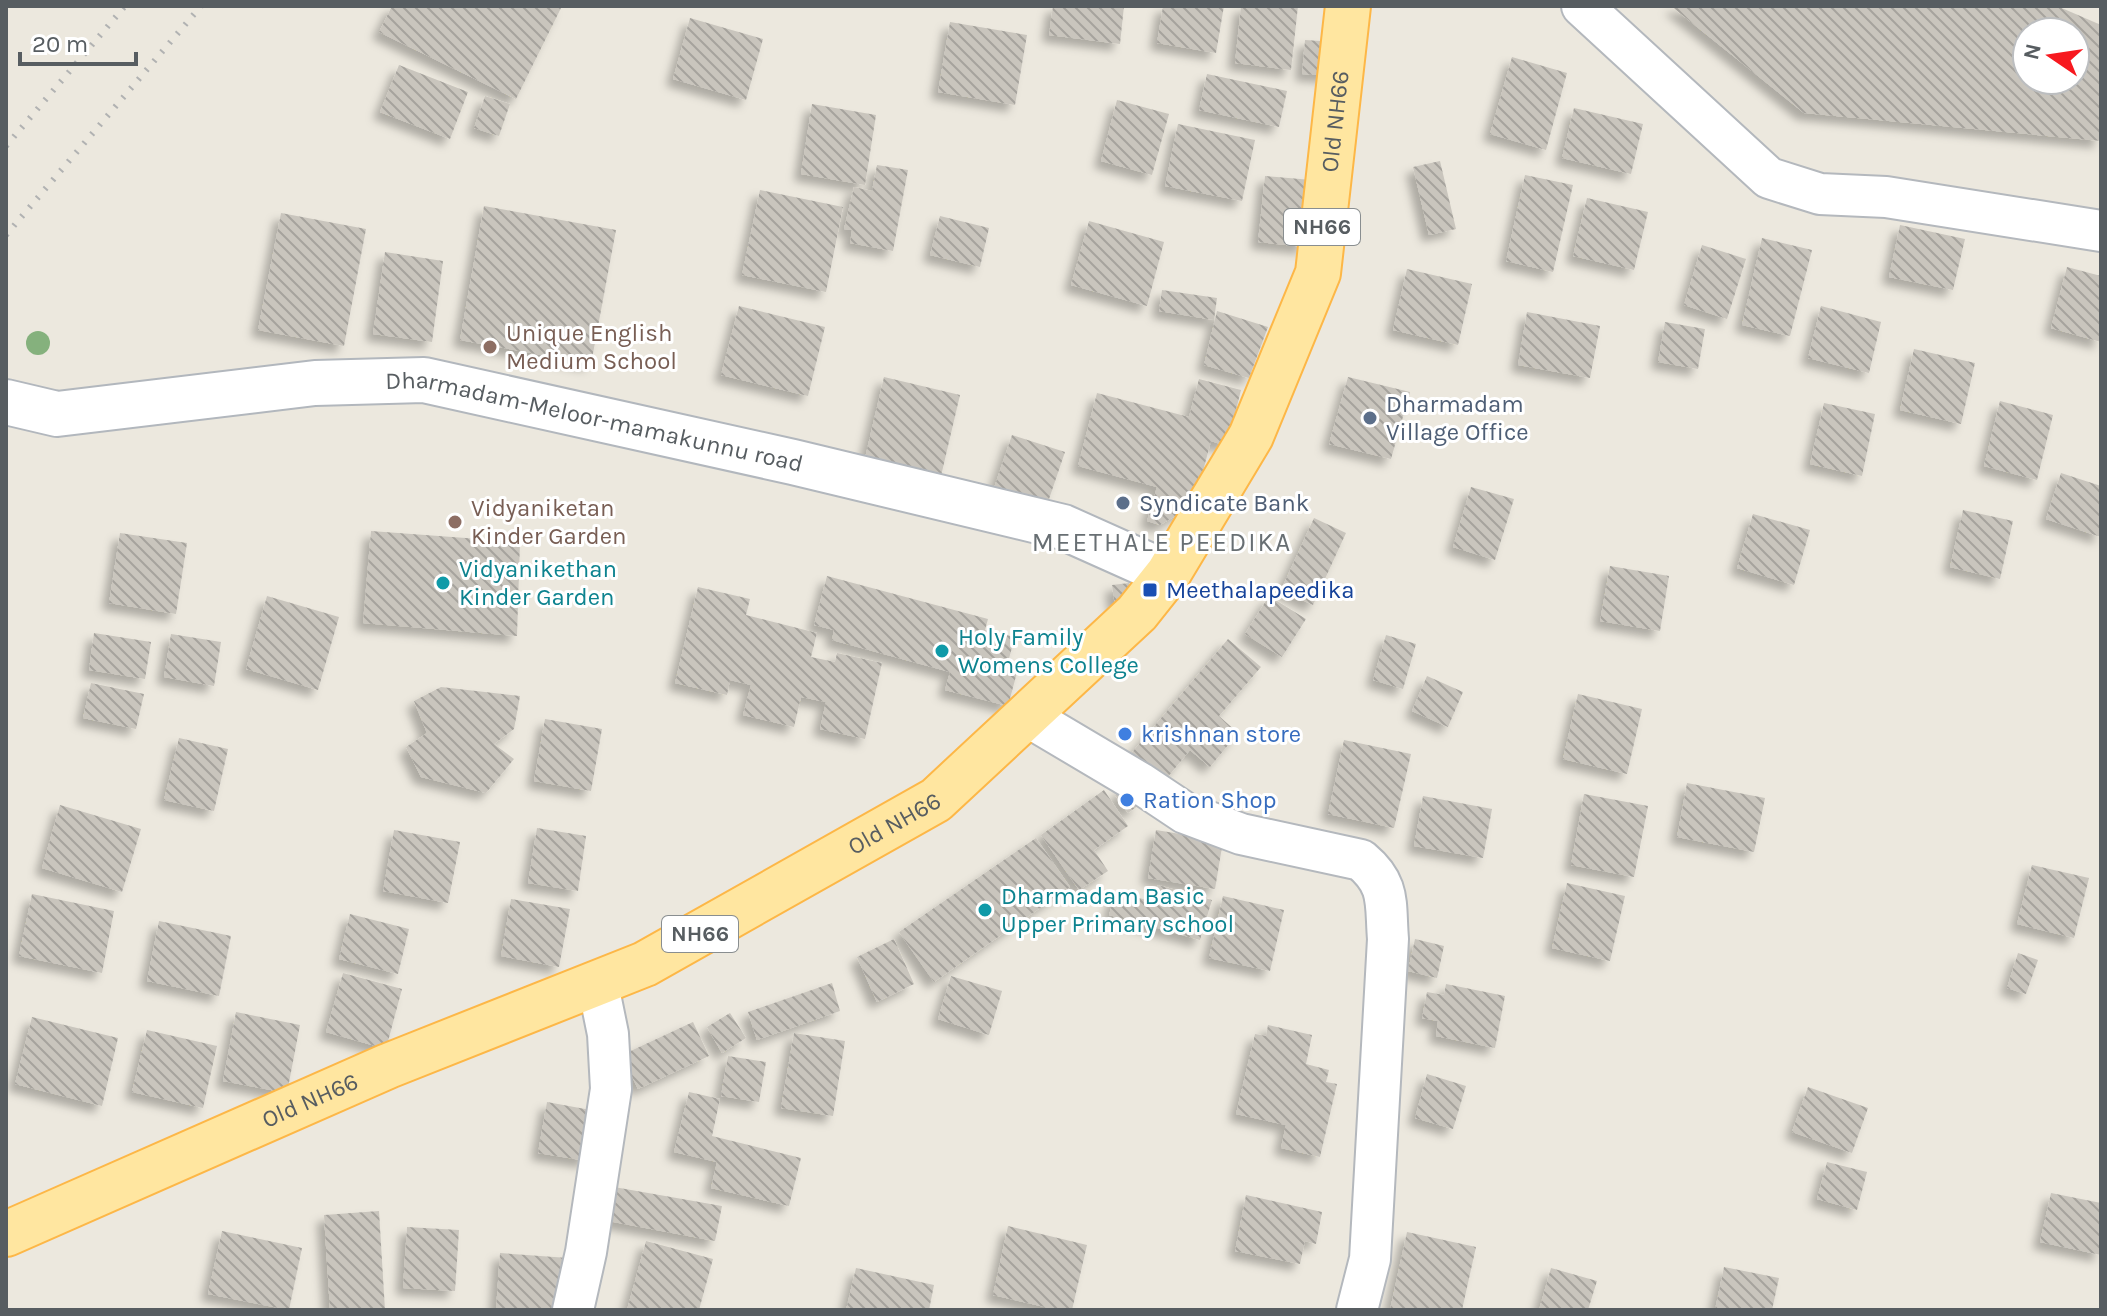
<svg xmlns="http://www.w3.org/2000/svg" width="2107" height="1316" viewBox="0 0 2107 1316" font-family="Karla,sans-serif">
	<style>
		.building { fill: url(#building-back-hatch); fill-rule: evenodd; filter: url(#shadow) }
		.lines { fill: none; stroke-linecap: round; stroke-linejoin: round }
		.minor-casing { stroke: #b4b8bd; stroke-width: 44 }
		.secondary-casing { stroke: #b2b7bd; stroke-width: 48 }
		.primary-casing { stroke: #fdb747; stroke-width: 48 }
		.minor { stroke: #fff; stroke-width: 40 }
		.secondary { stroke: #fff; stroke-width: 44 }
		.primary { stroke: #ffe6a0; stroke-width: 44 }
		.rail { stroke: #b1b2b2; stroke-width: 6; stroke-dasharray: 2 10; stroke-linecap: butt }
		.tree { fill: #85b17d }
		.education-dot { fill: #8d6e63; stroke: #fff; stroke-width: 3 }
		.service-dot { fill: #5c6f8a; stroke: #fff; stroke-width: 3 }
		.culture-dot { fill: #0f9aa8; stroke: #fff; stroke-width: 3 }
		.transit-dot { fill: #1a4fb4; stroke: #fff; stroke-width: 3 }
		.shop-dot { fill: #3f7fe0; stroke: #fff; stroke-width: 3 }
		.labels { text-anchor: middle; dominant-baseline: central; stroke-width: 6; stroke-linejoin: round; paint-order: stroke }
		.shield { fill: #fff; stroke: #898e90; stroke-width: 2 }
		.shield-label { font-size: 22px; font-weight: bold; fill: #575d61 }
		.street-label { font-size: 24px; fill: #575d61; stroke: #fff }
		.education-label { font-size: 24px; fill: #785e54; stroke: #fff; text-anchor: start }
		.service-label { font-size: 24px; fill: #4e5e75; stroke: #fff; text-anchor: start }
		.culture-label { font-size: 24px; fill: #0d838f; stroke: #fff; text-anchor: start }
		.transit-label { font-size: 24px; fill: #164399; stroke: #fff; text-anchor: start }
		.shop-label { font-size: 24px; fill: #366cbe; stroke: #fff; text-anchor: start }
		.neighbourhood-label { font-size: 26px; letter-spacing: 2px; fill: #686f73; stroke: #fff }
	</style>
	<defs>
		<pattern id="building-back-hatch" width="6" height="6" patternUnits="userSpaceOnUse" patternTransform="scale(2)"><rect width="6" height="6" fill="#c9c5bd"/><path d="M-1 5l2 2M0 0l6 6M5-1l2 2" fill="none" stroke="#a6a39d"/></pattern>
		<filter id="shadow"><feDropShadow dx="-7" dy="7" stdDeviation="4" flood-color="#0004"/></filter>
	</defs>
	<rect width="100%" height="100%" fill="#ece8de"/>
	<path class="building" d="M392 6H562L516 99 379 32Z
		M1053 6H1124L1120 44 1049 35Z
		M1163 6H1224L1216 53 1157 43Z
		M1241 6H1298L1291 70 1235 63Z
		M1671 6H2057L2101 25V141L1804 113ZM2027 32H2075V80H2027Z
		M690 18 763 39 746 100 673 79Z
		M950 22 1027 35 1015 105 938 92Z
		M1305 40 1336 42 1333 76 1302 74Z
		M1512 57 1567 73 1546 150 1490 134Z
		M399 65 468 92 450 139 380 112Z
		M1207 74 1287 91 1279 127 1199 110Z
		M485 96 510 104 499 136 474 128Z
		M1117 100 1169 114 1152 175 1101 161Z
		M812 104 876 115 865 185 801 174Z
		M1574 108 1643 124 1631 174 1562 158Z
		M1178 124 1255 140 1242 201 1165 186Z
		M1440 161 1456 229 1429 235 1413 167Z
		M877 165 908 170 893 251 850 243 852 230 844 229 854 187 872 191Z
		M1525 175 1573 185 1553 272 1506 261Z
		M1265 176 1312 180 1305 247 1258 242Z
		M760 190 843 207 826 292 742 275Z
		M1587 198 1648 212 1634 270 1573 256Z
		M484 206 616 230 591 364 460 340Z
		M281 213 366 229 344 346 258 330Z
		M940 216 989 228 980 267 930 255Z
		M1089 221 1164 242 1147 306 1071 285Z
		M1900 225 1965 239 1953 290 1889 277Z
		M1762 238 1812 250 1790 336 1742 325Z
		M1702 245 1746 259 1727 319 1684 305Z
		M385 252 443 261 432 342 373 334Z
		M2067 267 2101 276V342L2051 328Z
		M1407 269 1472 284 1458 345 1393 330Z
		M1162 290 1217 298 1214 320 1159 311Z
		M739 306 825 327 808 396 721 375Z
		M1821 306 1881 322 1869 373 1808 358Z
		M1217 311 1268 327 1249 378 1204 365Z
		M1527 312 1600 326 1590 378 1518 365Z
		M1665 322 1705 329 1698 369 1658 362Z
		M1914 349 1975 363 1961 424 1900 410Z
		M884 377 960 395 941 476 865 458Z
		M1348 377 1410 392 1391 459 1329 444Z
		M1199 379 1241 390 1227 446 1211 441 1194 505 1160 525 1147 521 1157 487 1078 466 1097 393 1189 417Z
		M2000 401 2053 415 2037 480 1984 466Z
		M1824 403 1875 414 1862 476 1810 464Z
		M1012 435 1065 452 1047 505 994 488Z
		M2061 473 2101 486V537L2046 519Z
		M1471 487 1514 499 1495 560 1453 547Z
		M1963 510 2013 521 2000 579 1950 567Z
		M1753 514 1810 530 1794 585 1737 568Z
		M1314 518 1346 533 1313 605 1281 590Z
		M371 531 520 542 517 636 363 623Z
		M120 533 187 543 176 614 109 603Z
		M1610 566 1669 576 1660 631 1600 621Z
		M827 576 988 619 985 630 1015 637 1008 662 1019 665 1008 706 945 690 950 672 832 640 834 630 814 625Z
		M1129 583 1132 603 1115 607 1112 585Z
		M698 587 750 599 746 615 817 633 811 657 835 662 837 653 882 663 865 739 820 729 826 702 801 697 794 727 743 715 751 685 730 680 727 695 675 683Z
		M267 596 339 617 318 690 246 669Z
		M1269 596 1306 619 1282 657 1245 634Z
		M94 633 151 642 145 679 89 670Z
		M171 634 221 642 214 686 164 677Z
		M1386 635 1416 644 1403 689 1373 680Z
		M1228 639 1261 667 1219 716 1238 733 1210 767 1190 750 1162 784 1129 756Z
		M1427 676 1463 692 1448 727 1412 711Z
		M91 683 144 694 136 729 83 718Z
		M441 687 520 696 514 729 494 744 514 759 486 793 421 777 406 747 427 733 414 701Z
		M1578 694 1642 709 1627 774 1563 759Z
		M545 719 602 729 591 791 534 781Z
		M179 738 228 749 214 811 164 800Z
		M1344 740 1411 754 1394 828 1328 814Z
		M1687 783 1765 798 1754 852 1677 837Z
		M1127 786 1139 805 1128 813 1115 795Z
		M1104 790 1128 826 1094 850 1108 871 1079 890 1041 835Z
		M1584 794 1648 806 1634 877 1571 865Z
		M1423 796 1492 809 1483 858 1414 846Z
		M60 805 141 829 122 892 42 868Z
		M537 828 586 836 578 891 528 883Z
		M394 830 460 842 448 903 383 891Z
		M1156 830 1223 841 1215 889 1148 878Z
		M1036 838 1070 887 934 982 899 932Z
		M2032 865 2089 878 2074 938 2017 924Z
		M1567 883 1625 896 1610 961 1552 948Z
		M1158 885 1212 900 1200 940 1109 915 1116 891 1153 902Z
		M32 894 114 911 102 973 19 956Z
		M1223 896 1284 910 1270 971 1209 958Z
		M511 899 570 909 559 967 501 956Z
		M350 914 409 929 398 974 339 959Z
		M159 921 231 936 219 996 147 981Z
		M894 939 914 984 877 1002 857 957Z
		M1415 939 1444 946 1437 978 1408 971Z
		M2018 953 2038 960 2026 994 2007 988Z
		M343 973 402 989 386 1049 326 1032Z
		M951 976 1002 991 989 1035 938 1019Z
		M832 983 840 1011 757 1040 748 1012Z
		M1446 984 1505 996 1495 1048 1436 1036 1438 1021 1422 1018 1427 992 1444 995Z
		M236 1012 300 1025 287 1093 223 1081Z
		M730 1013 746 1038 722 1053 707 1027Z
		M32 1017 118 1038 102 1106 15 1084Z
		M693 1022 709 1056 638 1089 622 1055Z
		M1268 1025 1312 1035 1306 1064 1329 1070 1326 1082 1337 1084 1320 1157 1281 1148 1286 1125 1236 1114 1255 1034 1266 1036Z
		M147 1030 217 1046 203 1108 132 1092Z
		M794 1033 845 1041 833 1116 781 1108Z
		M728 1056 766 1062 759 1102 721 1096Z
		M1427 1074 1466 1086 1453 1129 1415 1118Z
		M1808 1087 1868 1108 1852 1153 1792 1132Z
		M689 1092 720 1099 712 1136 801 1158 789 1206 711 1188 717 1162 674 1152Z
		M547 1102 596 1111 587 1161 538 1153Z
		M1827 1162 1867 1172 1857 1210 1817 1199Z
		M614 1187 722 1206 715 1241 608 1221Z
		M2051 1193 2101 1203V1255L2040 1242Z
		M1246 1195 1322 1212 1316 1244 1305 1241 1300 1264 1235 1251Z
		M379 1211 385 1310H330L324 1215Z
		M1008 1226 1087 1245 1072 1310H1058L993 1295Z
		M407 1227 459 1230 455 1291 403 1288Z
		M222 1231 302 1248 289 1310 208 1294Z
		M1407 1232 1476 1247 1462 1310H1390Z
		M646 1241 713 1259 699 1310H627Z
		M500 1253 568 1258 564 1310H496Z
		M1724 1267 1779 1278 1772 1310H1715Z
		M856 1268 934 1285 929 1310H846Z
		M1551 1268 1597 1281 1588 1310H1539Z"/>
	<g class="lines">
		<g class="minor-casing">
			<path id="minor" d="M1582 6 1769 178 1820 194 1886 197 2101 231
				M1027 716 1140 783 1185 813 1241 834 1361 860C1391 885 1385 903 1388 939L1370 1259 1357 1310
				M573 1310 586 1252 611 1089 608 1034 598 985"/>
		</g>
		<g class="secondary-casing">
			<g id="secondary">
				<path id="s1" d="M6 402 57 414 315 383 424 380 793 462 1063 527 1168 574"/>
			</g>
		</g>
		<g class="primary-casing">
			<g id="primary">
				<path id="s2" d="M6 1234 388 1066 645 964 936 800 1137 613 1168 574 1251 436 1318 273 1348 6"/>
			</g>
		</g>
		<use href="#minor" class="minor"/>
		<use href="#secondary" class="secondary"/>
		<use href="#primary" class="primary"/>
		<path class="rail" d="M6 146 125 6
			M6 235 201 6"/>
	</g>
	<circle class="tree" cx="38" cy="343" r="12"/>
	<g class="education-dot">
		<circle cx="490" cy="347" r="8"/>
		<circle cx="455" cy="522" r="8"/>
	</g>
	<g class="service-dot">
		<circle cx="1370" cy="418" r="8"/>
		<circle cx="1123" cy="503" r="8"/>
	</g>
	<g class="culture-dot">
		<circle cx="443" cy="583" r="8"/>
		<circle cx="942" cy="651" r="8"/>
		<circle cx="985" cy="910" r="8"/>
	</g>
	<rect class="transit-dot" x="1142" y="582" width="16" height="16" rx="4"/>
	<g class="shop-dot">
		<circle cx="1125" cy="734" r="8"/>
		<circle cx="1127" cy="800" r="8"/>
	</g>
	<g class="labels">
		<g class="shield">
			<rect x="1284" y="209" width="76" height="36" rx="6"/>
			<rect x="662" y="916" width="76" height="36" rx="6"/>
		</g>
		<g class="shield-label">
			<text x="1322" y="227">NH66</text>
			<text x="700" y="934">NH66</text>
		</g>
		<g class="street-label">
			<text stroke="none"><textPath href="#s2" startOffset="1842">Old NH66</textPath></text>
			<text stroke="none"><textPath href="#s1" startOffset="596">Dharmadam-Meloor-mamakunnu road</textPath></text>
			<text stroke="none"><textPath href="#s2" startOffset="980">Old NH66</textPath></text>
			<text stroke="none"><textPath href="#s2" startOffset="332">Old NH66</textPath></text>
		</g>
		<g class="education-label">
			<text x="506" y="333">Unique English<tspan x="506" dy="28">Medium School</tspan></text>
			<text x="471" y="508">Vidyaniketan<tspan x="471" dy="28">Kinder Garden</tspan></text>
		</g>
		<g class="service-label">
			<text x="1386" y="404">Dharmadam<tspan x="1386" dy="28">Village Office</tspan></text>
			<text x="1139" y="503">Syndicate Bank</text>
		</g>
		<g class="culture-label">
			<text x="459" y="569">Vidyanikethan<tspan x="459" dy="28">Kinder Garden</tspan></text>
			<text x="958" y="637">Holy Family<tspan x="958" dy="28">Womens College</tspan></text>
			<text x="1001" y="896">Dharmadam Basic<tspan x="1001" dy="28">Upper Primary school</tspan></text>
		</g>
		<g class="transit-label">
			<text x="1166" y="590">Meethalapeedika</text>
		</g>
		<g class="shop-label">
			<text x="1141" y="734">krishnan store</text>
			<text x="1143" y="800">Ration Shop</text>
		</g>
		<g class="neighbourhood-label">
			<text x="1162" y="542">MEETHALE PEEDIKA</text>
		</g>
	</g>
	<rect width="2107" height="1316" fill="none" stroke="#575d61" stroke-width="16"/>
	<g transform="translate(2051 56) rotate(283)"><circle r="38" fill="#ffffff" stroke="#bcbec0" stroke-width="2"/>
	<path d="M0-6L14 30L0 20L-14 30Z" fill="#f7191f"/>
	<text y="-12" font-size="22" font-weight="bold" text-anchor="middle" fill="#575d61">N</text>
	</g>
	<path d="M20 52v12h116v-12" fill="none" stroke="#575d61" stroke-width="4"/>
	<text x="32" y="52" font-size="24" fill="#575d61" stroke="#ffffff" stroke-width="6" paint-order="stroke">20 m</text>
</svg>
